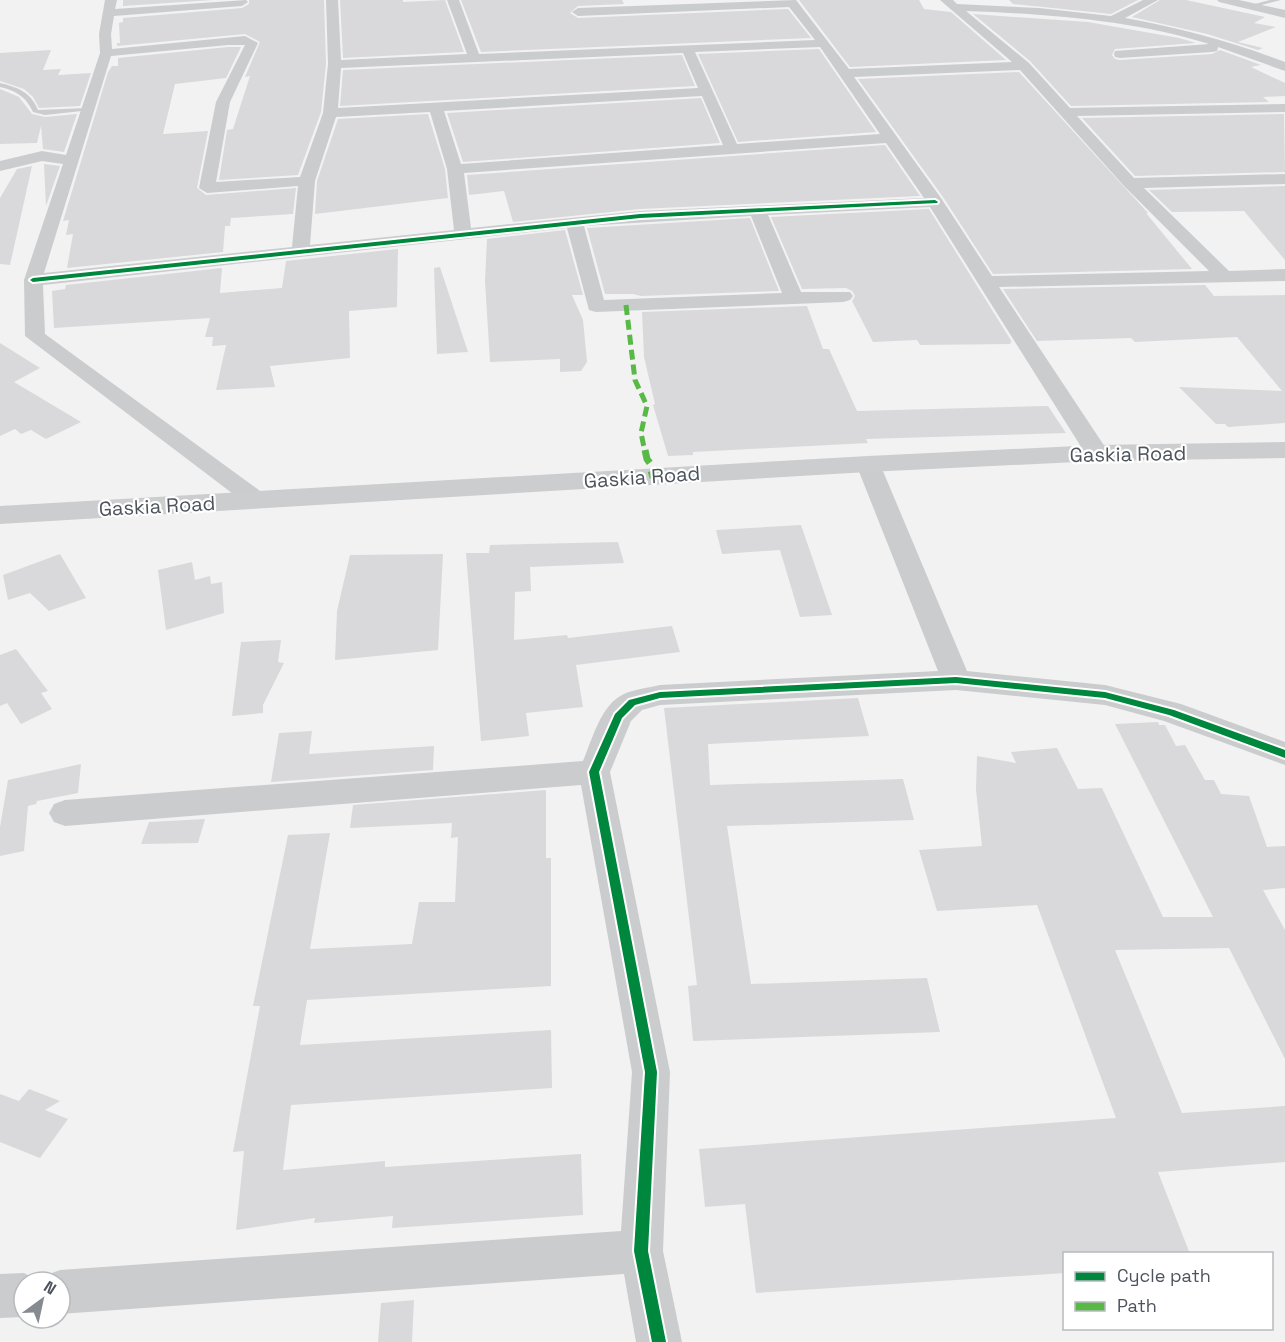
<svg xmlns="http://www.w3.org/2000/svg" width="1285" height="1342" viewBox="0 0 1285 1342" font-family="'Space Grotesk',sans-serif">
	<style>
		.building { fill: #d9d9db }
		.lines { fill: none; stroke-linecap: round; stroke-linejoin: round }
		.service { fill: #caccce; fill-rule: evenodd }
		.minor { fill: #caccce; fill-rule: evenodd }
		.secondary { fill: #cbcdcf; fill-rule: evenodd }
		.quiet-far1 { stroke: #58b947; stroke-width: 5; stroke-dasharray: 10 5; stroke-linecap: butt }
		.quiet { stroke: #58b947; stroke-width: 7; stroke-dasharray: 14 7; stroke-linecap: butt }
		.cycleway-casing { stroke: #fff; stroke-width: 4 }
		.cycleway { fill: #00873e; fill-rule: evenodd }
		.labels { text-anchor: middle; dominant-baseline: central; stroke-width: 4.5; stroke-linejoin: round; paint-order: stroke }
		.street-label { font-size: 20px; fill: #4c535d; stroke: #fff }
	</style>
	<rect width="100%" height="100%" fill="#f3f2f2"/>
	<path class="building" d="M123 0H213L123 6Z
		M249 0H324L326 64 321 112 298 175 219 180 227 130 233 129 250 76 245 77 260 42 245 34 117 46V43H120L119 23 123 22V18L242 8 249 4Z
		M340 0H403V2L445 0 464 52 343 58Z
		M461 0H622L624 4 578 6 570 13 578 18 788 9 811 38 481 52Z
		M799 0H919L924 9 951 12 1006 60 850 67Z
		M1009 0H1138L1111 14 1013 4Z
		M1160 0H1186L1265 17 1254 23 1276 27 1238 42 1263 48 1258 50 1207 34 1132 17Z
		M973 14 1088 22 1179 38 1196 43 1115 49 1112 55 1115 59 1120 60 1212 54 1220 50 1261 65 1251 67 1285 83V96L1263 97 1269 102 1071 106 1030 61Z
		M228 47H241L226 78 175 84 163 134 208 131 197 188 206 195 296 188 293 214 231 218 230 226H225L223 252 67 268 73 234 66 235 69 220 63 221 108 72 112 66H118V58Z
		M819 49 876 132 738 142 698 54Z
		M51 50 43 70 61 69 58 75 91 73 80 106 39 108 33 97 24 89 0 81V53Z
		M682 55 695 86 340 106 343 70Z
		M1019 72 1148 213H1146L1192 269 993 274 943 197 858 79Z
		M0 89 19 97 32 114 45 117 77 114 64 152 43 149 41 126 37 143 0 144Z
		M701 98 720 143 463 162 447 113Z
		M428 114 445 169 448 198 315 214 317 181 338 119Z
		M1284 114 1285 172 1135 176 1082 118Z
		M885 145 920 196 640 209 513 222 504 191 469 195 467 175Z
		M44 164 60 166 46 206Z
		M32 166 10 265 0 264V198L17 169Z
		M1285 186V260L1244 211 1172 212 1149 190Z
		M929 209 1012 342H1010L1011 344 920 345 917 340 873 342 852 301 855 296 852 291 846 288 802 289 771 217Z
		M750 218 779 291 641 296 633 294H605L587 228Z
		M565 230 583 295H572L583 320 587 362 581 371 560 372V359L490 362 485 281 487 239Z
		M398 249 397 307 349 311 350 358 270 366 275 387 216 390 226 345 212 346 213 337H205L210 318 54 328 52 291 65 289 66 285 222 268 220 293 282 288 286 261Z
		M440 267 468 352 437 354 434 268Z
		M1205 285 1214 296 1285 295V423L1228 427 1225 424H1216L1179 387 1282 391 1237 337 1135 342 1131 338 1037 341 1003 289Z
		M807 306 823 349H829L857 411 1048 406 1066 433 866 439 868 443 693 452V455L668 456 653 405 655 404 644 357 642 312Z
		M0 343 40 368 14 382 81 422 46 439 31 430 21 434 15 429 0 436Z
		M801 525 832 615 800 617 780 550 722 554 716 530Z
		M618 542 624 563 530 567 531 591 515 592 514 640 567 635 568 638 672 626 680 652 576 665 583 707 526 713 529 736 481 741 466 553H489L490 545Z
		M60 554 86 598 49 611 30 593 8 600 3 575Z
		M443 554 438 650 335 660 337 611 350 555Z
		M192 562 195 580 210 576 211 584 222 582 224 613 166 630 158 570Z
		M281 640 278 662 284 663 263 705V713L232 716 241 642Z
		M16 649 48 691 41 693 52 709 21 724 7 703 0 706V655Z
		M858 698 869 736 708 744 710 785 903 779 914 820 727 826 751 984 927 978 940 1032 693 1041 688 986 697 985 664 708Z
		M1158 722 1159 725H1165L1176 746 1185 745 1205 780H1214L1221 794 1249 796 1267 847 1285 846V888L1263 890 1285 930V1059L1229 948 1115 950 1182 1113 1285 1106V1162L1158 1172 1190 1254H1065V1273L756 1293 745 1204 705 1207 699 1149 1116 1118 1037 905 937 911 919 850 982 846 976 790 977 756 1016 763 1011 752 1057 748 1078 789 1102 788 1163 917H1213L1115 724Z
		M312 731 309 754 434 746 433 770 271 782 279 733Z
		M81 764 78 793 37 801 36 804 28 806 24 851 0 856V827L8 780Z
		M546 790V858H551V986L307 1000 300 1045 551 1030 552 1088 291 1105 283 1170 385 1161V1167L581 1154 583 1215 392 1228 393 1216 314 1223 315 1218 236 1230 244 1151 233 1152 260 1006H253L288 835 330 833 310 949 412 944 419 902H455L458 837 451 838 452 823 350 828 353 805Z
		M205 819 198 843 141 844 149 822Z
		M29 1089 60 1101 45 1110 68 1119 40 1158 0 1142V1094L19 1101Z
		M414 1300 412 1342H378L381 1303Z"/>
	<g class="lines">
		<path class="service" d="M1270 0H1281L1250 8 1247 6Z
			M0 83C17 87 31 92 38 110L88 108 91 110 45 115 33 112C26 97 17 91 0 87Z"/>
		<path class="minor" d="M105 0H117L115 9 246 0 248 2 242 6 114 16 111 34 112 49 245 36 258 43 230 102 216 182 300 177 323 113 328 64 326 0H338L341 60 467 54 447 0H459L479 54 815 40 789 7 578 16 572 12 578 8 796 0 849 69 1012 62 940 0H953L957 4 1039 8 1111 16 1143 0H1158L1125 18C1180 28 1233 42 1285 62V71L1218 47 1217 51 1212 52 1120 58 1115 57 1114 54 1115 51 1209 44C1131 20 1047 14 966 11L1029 63 1070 108 1285 104V112L1077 116 1134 178 1285 174V184L1144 188 1229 271 1285 269V281L999 287 1109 453 1105 458 1097 460 1089 458 1085 453 930 207 768 215 801 292H850L853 296 850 300 843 302 596 312 589 310 567 228 43 285 45 334 267 496 270 501 267 506 258 508 249 506 25 336 24 280 63 164 42 161 0 171V161L42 151 66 155 100 53 99 34ZM228 45H245L216 102 199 188 207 193 298 186 292 247 44 273 111 56ZM820 47 880 134 737 144 695 52ZM683 53 698 88 338 108 341 68ZM1020 70 1124 186 1209 271 992 276 941 198 854 77ZM702 96 723 145 461 164 444 111ZM430 112 447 169 454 230 310 245 315 181 336 117ZM886 143 924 198 640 211 471 228 464 173ZM751 216 782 293 604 300 584 226Z
			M1217 0H1239L1285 10V18L1219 2Z
			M868 457 876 459 880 464 967 671 1105 685 1181 704 1285 742V765L1164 721 1105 705 956 690 660 705 642 710 631 721 610 772 670 1072 663 1251 682 1342H636L624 1274 60 1314V1282H42L44 1276 60 1270 621 1231 632 1072 581 785 65 826 54 822 49 813 54 804 65 800 583 761C592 740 601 704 624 694 635 689 648 688 660 685L938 671 856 464 860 459Z
			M24 1273 41 1282H24V1317L0 1318V1274Z"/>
		<path class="secondary" d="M1285 442V458L1097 461 868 472 0 524V506L868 456 1097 445Z"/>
		<path class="quiet-far1" d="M626 305 635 380 647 406 641 433 645 452"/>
		<path class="quiet" d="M645 450 647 459 657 473 647 476"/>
		<g class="cycleway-casing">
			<path id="cycleway" d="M935 200 938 202 937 203 640 218 33 282 30 280 33 278 640 214Z
				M956 677 1105 692 1174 710 1285 750V758L1169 715 1105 698 956 683 660 698 635 705 622 718 599 772 657 1072 648 1251 666 1342H652L634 1251 645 1072 589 772 615 714 629 700 660 692Z"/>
		</g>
		<use href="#cycleway" class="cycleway"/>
	</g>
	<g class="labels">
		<g class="street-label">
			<text transform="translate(1128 454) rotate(-1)">Gaskia Road</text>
			<text transform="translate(642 477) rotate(-4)">Gaskia Road</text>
			<text transform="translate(157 506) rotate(-3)">Gaskia Road</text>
		</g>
	</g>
	<rect x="1063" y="1252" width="210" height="78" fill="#ffffff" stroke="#b7babe" stroke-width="1.5"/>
	<rect x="1075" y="1272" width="30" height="9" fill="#00873e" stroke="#b7babe" stroke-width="1.5"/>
	<text x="1117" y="1282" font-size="18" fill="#4c535d">Cycle path</text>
	<rect x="1075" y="1302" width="30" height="9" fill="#58b947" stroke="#b7babe" stroke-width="1.5"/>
	<text x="1117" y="1312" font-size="18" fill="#4c535d">Path</text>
	<g transform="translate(42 1300) rotate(33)"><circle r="28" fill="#ffffff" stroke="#b7babe" stroke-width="1.5"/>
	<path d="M0-4.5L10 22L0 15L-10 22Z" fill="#868b91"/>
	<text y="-9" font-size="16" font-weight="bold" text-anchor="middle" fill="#4c535d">N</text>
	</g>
</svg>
